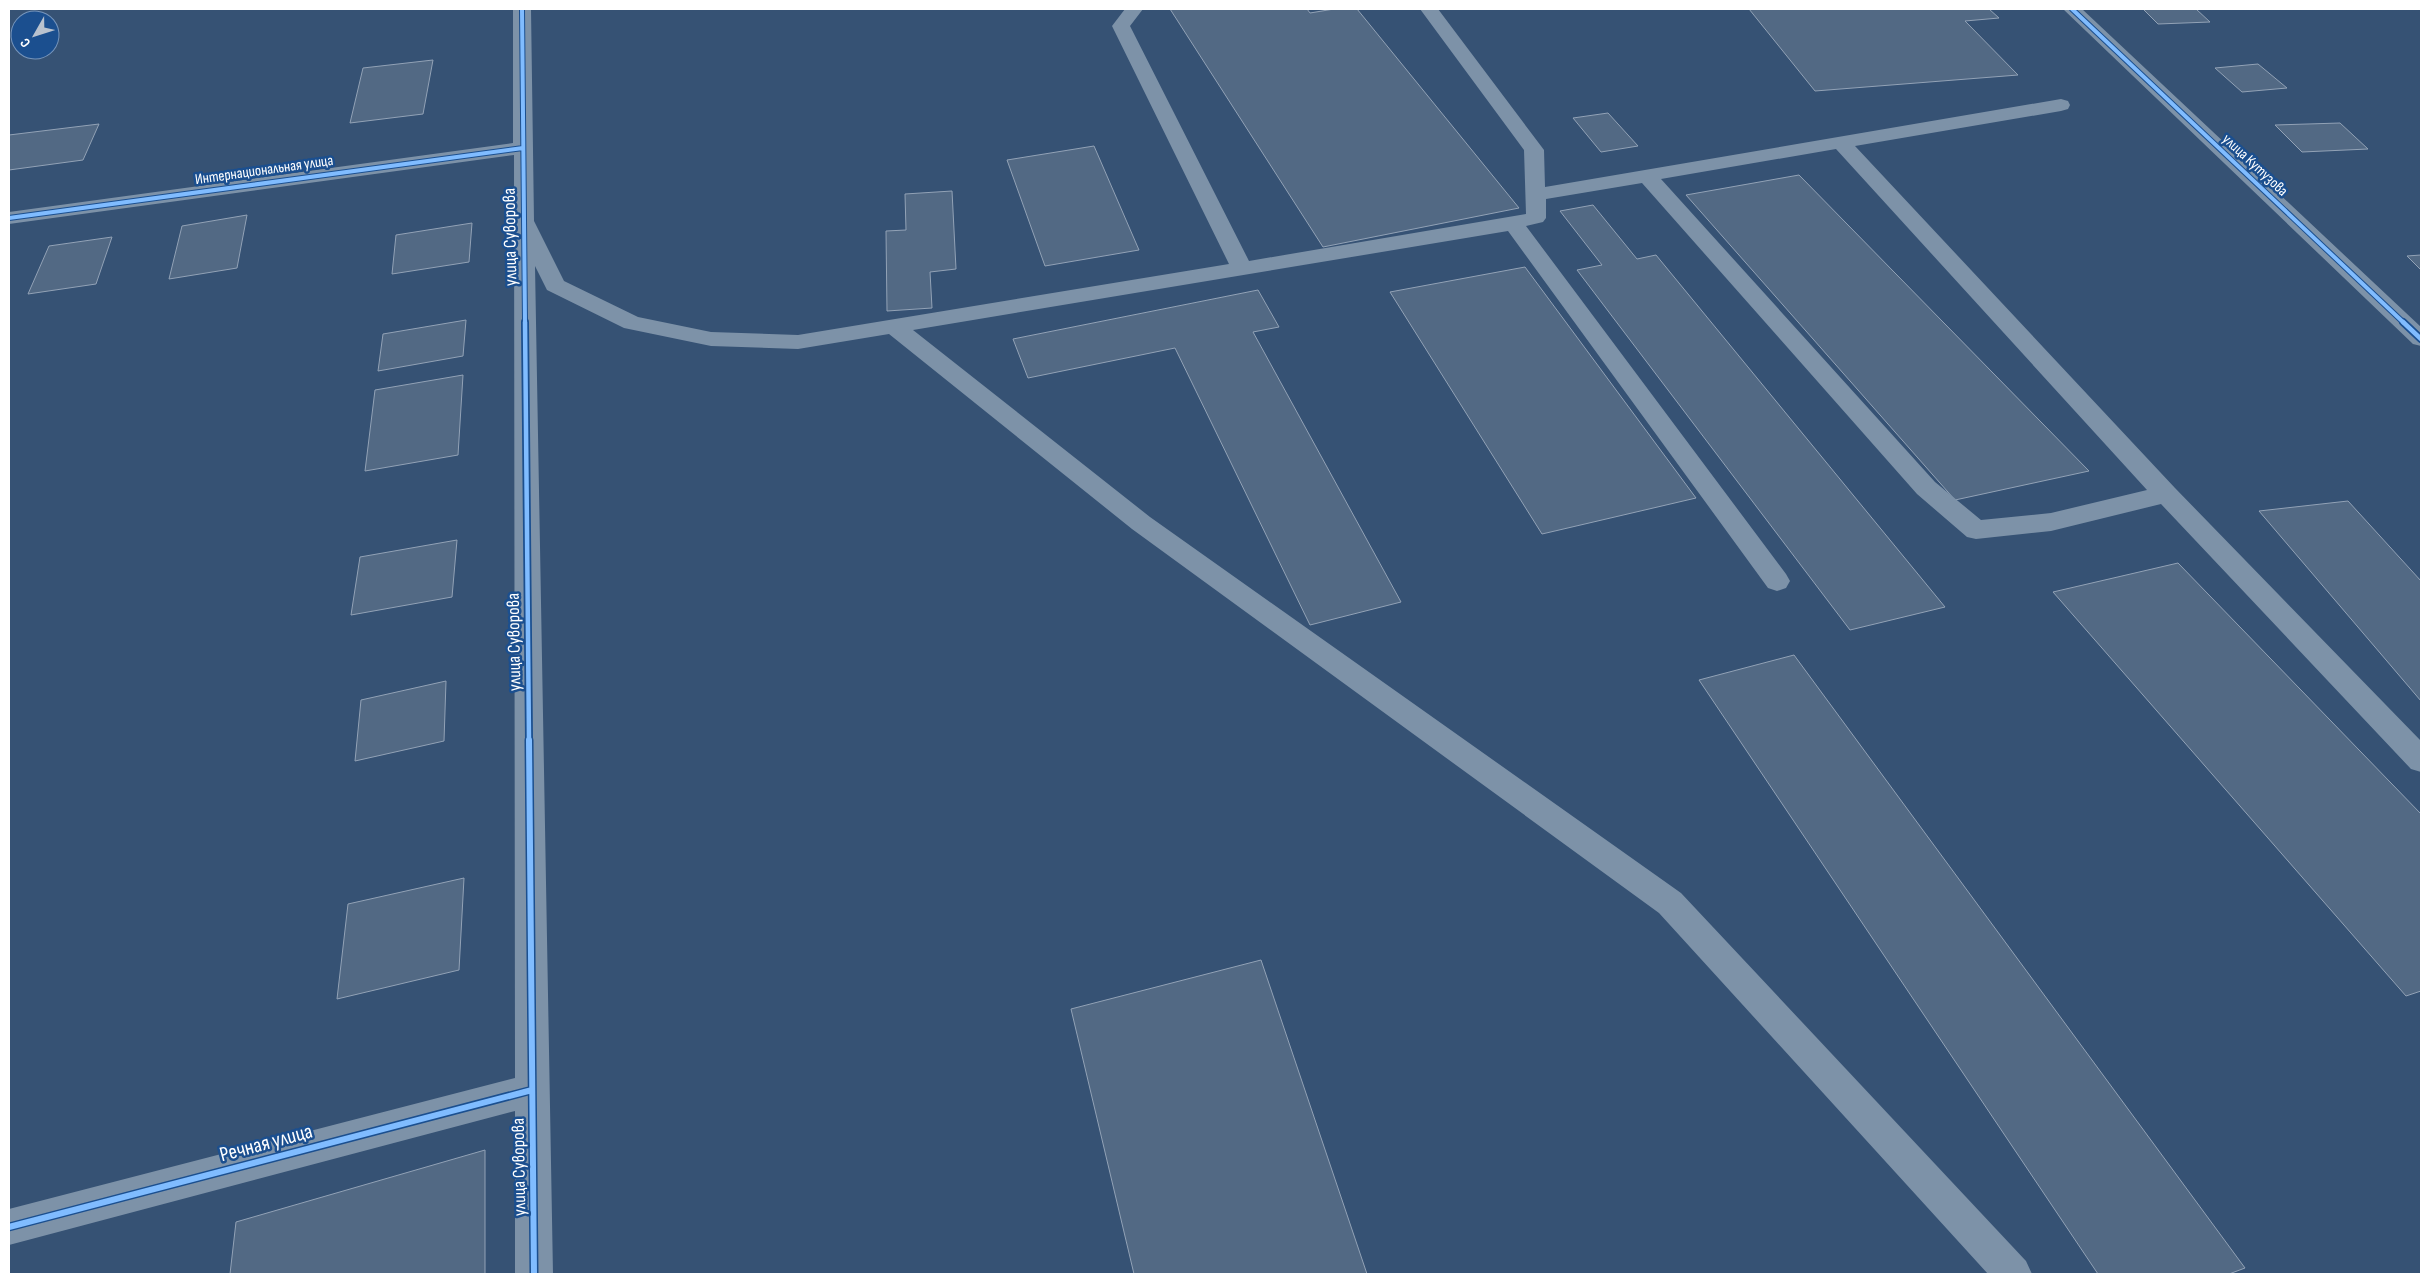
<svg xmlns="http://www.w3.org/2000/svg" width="2430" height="1283" viewBox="0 0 2430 1283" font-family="'Sofia Sans Condensed',sans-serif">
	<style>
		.building { fill: #526984; stroke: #92a2b6 }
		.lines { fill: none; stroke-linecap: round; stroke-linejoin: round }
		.minor { fill: #7d92a8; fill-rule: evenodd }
		.cycleway-far2-casing { stroke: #1b4f8f; stroke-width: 6 }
		.cycleway-far1-casing { stroke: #1b4f8f; stroke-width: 8 }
		.cycleway-casing { stroke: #1b4f8f; stroke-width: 9 }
		.cycleway-far2 { stroke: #80bcff; stroke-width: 4 }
		.cycleway-far1 { stroke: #80bcff; stroke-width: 4.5 }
		.cycleway { stroke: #80bcff; stroke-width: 6 }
		.labels { text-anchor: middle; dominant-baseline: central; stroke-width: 5; stroke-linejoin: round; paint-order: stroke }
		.far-street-label { font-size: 15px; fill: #fff; stroke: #1b4f8f }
		.street-label { font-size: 18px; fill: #fff; stroke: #1b4f8f }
		.near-street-label { font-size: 21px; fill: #fff; stroke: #1b4f8f }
	</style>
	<rect width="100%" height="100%" fill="#365274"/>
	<path class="building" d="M1170 9H1307L1310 13 1334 9H1357L1519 208 1323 247Z
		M1749 9H1989L1999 18 1965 21 2018 75 1815 91Z
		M2143 9H2196L2210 22 2158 24Z
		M433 60 423 114 350 123 363 68Z
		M2258 64 2287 88 2242 92 2215 68Z
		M1608 113 1638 146 1601 152 1573 118Z
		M2340 123 2368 149 2302 152 2275 125Z
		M99 124 83 160 9 170V135Z
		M1094 146 1139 250 1045 266 1007 160Z
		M1799 175 2089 471 1955 500 1686 195Z
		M952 191 956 269 930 272 932 308 887 311 886 231 906 230 905 194Z
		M1593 205 1637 259 1656 255 1945 607 1850 630 1577 270 1602 265 1560 211Z
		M247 215 237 268 169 279 182 226Z
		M472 223 469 262 392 274 396 235Z
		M112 237 96 284 28 294 49 246Z
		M2421 255V270L2407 256Z
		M1525 267 1696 498 1542 534 1390 292Z
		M1258 290 1279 327 1253 332 1401 602 1310 625 1175 348 1028 378 1013 339Z
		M466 320 463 356 378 371 383 334Z
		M463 375 458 455 365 471 375 390Z
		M2348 501 2421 581V701L2259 511Z
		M457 540 452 597 351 615 360 557Z
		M2178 563 2421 814V991L2406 996 2053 592Z
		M1794 655 2245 1268 2229 1274H2098L1699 680Z
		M446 681 444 741 355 761 361 700Z
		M464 878 459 970 337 999 348 904Z
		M1261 960 1367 1274H1134L1071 1009Z
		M485 1150V1274H230L236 1222Z"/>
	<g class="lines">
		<path class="minor" d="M513 9H531L534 221 564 281 638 317 711 332 798 335 1229 264 1112 26 1125 9H1143L1130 26 1249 261 1526 214 1524 150 1420 9H1438L1541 146 1544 150 1545 187 2061 99 2068 101 2070 105 2068 109 2061 111 1855 146 2175 488 2421 741V772L2411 769 2161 504 2051 531 1976 539 1967 537 1917 494 1642 183 1546 199V218L1543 222 1526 226 1786 574 1790 581 1786 588 1777 591 1768 588 1508 231 913 330 1150 517 1681 893 2026 1261 2032 1274H1988L1659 913 1132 529 889 334 798 349 711 346 624 328 547 290 535 266 553 1274H515V1111L9 1245V1209L515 1078 514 155 9 224V212L513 143ZM1836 149 2147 490 2051 513 1981 520 1935 482 1661 179Z
			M2063 9H2082L2421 327V346L2413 344Z"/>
		<g class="cycleway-far2-casing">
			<path id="cycleway-far2" d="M522 9 525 323
				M2072 9 2404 323
				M9 218 523 148"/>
		</g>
		<g class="cycleway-far1-casing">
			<path id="cycleway-far1" d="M525 322 529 741
				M2403 322 2421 339"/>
		</g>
		<g class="cycleway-casing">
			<path id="cycleway" d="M529 740 534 1274
				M9 1227 532 1090"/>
		</g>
		<use href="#cycleway-far2" class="cycleway-far2"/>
		<use href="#cycleway-far1" class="cycleway-far1"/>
		<use href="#cycleway" class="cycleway"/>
	</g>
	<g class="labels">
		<g class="far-street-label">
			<text transform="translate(2255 165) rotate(43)">улица Кутузова</text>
			<text transform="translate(264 170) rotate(-8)">Интернациональная улица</text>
		</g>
		<g class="street-label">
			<text transform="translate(510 237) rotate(-91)">улица Суворова</text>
			<text transform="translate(514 642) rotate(-91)">улица Суворова</text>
			<text transform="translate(519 1167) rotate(-91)">улица Суворова</text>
		</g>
		<g class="near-street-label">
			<text transform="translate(266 1143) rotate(-15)">Речная улица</text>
		</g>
	</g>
	<rect width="2430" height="1283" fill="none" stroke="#ffffff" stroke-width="20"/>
	<g transform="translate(35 35) rotate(231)"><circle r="24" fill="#1b4f8f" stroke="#7695bc"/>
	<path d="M0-4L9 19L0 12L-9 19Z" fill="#b9c2ce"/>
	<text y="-8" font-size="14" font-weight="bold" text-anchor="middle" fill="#ffffff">С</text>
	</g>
</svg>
